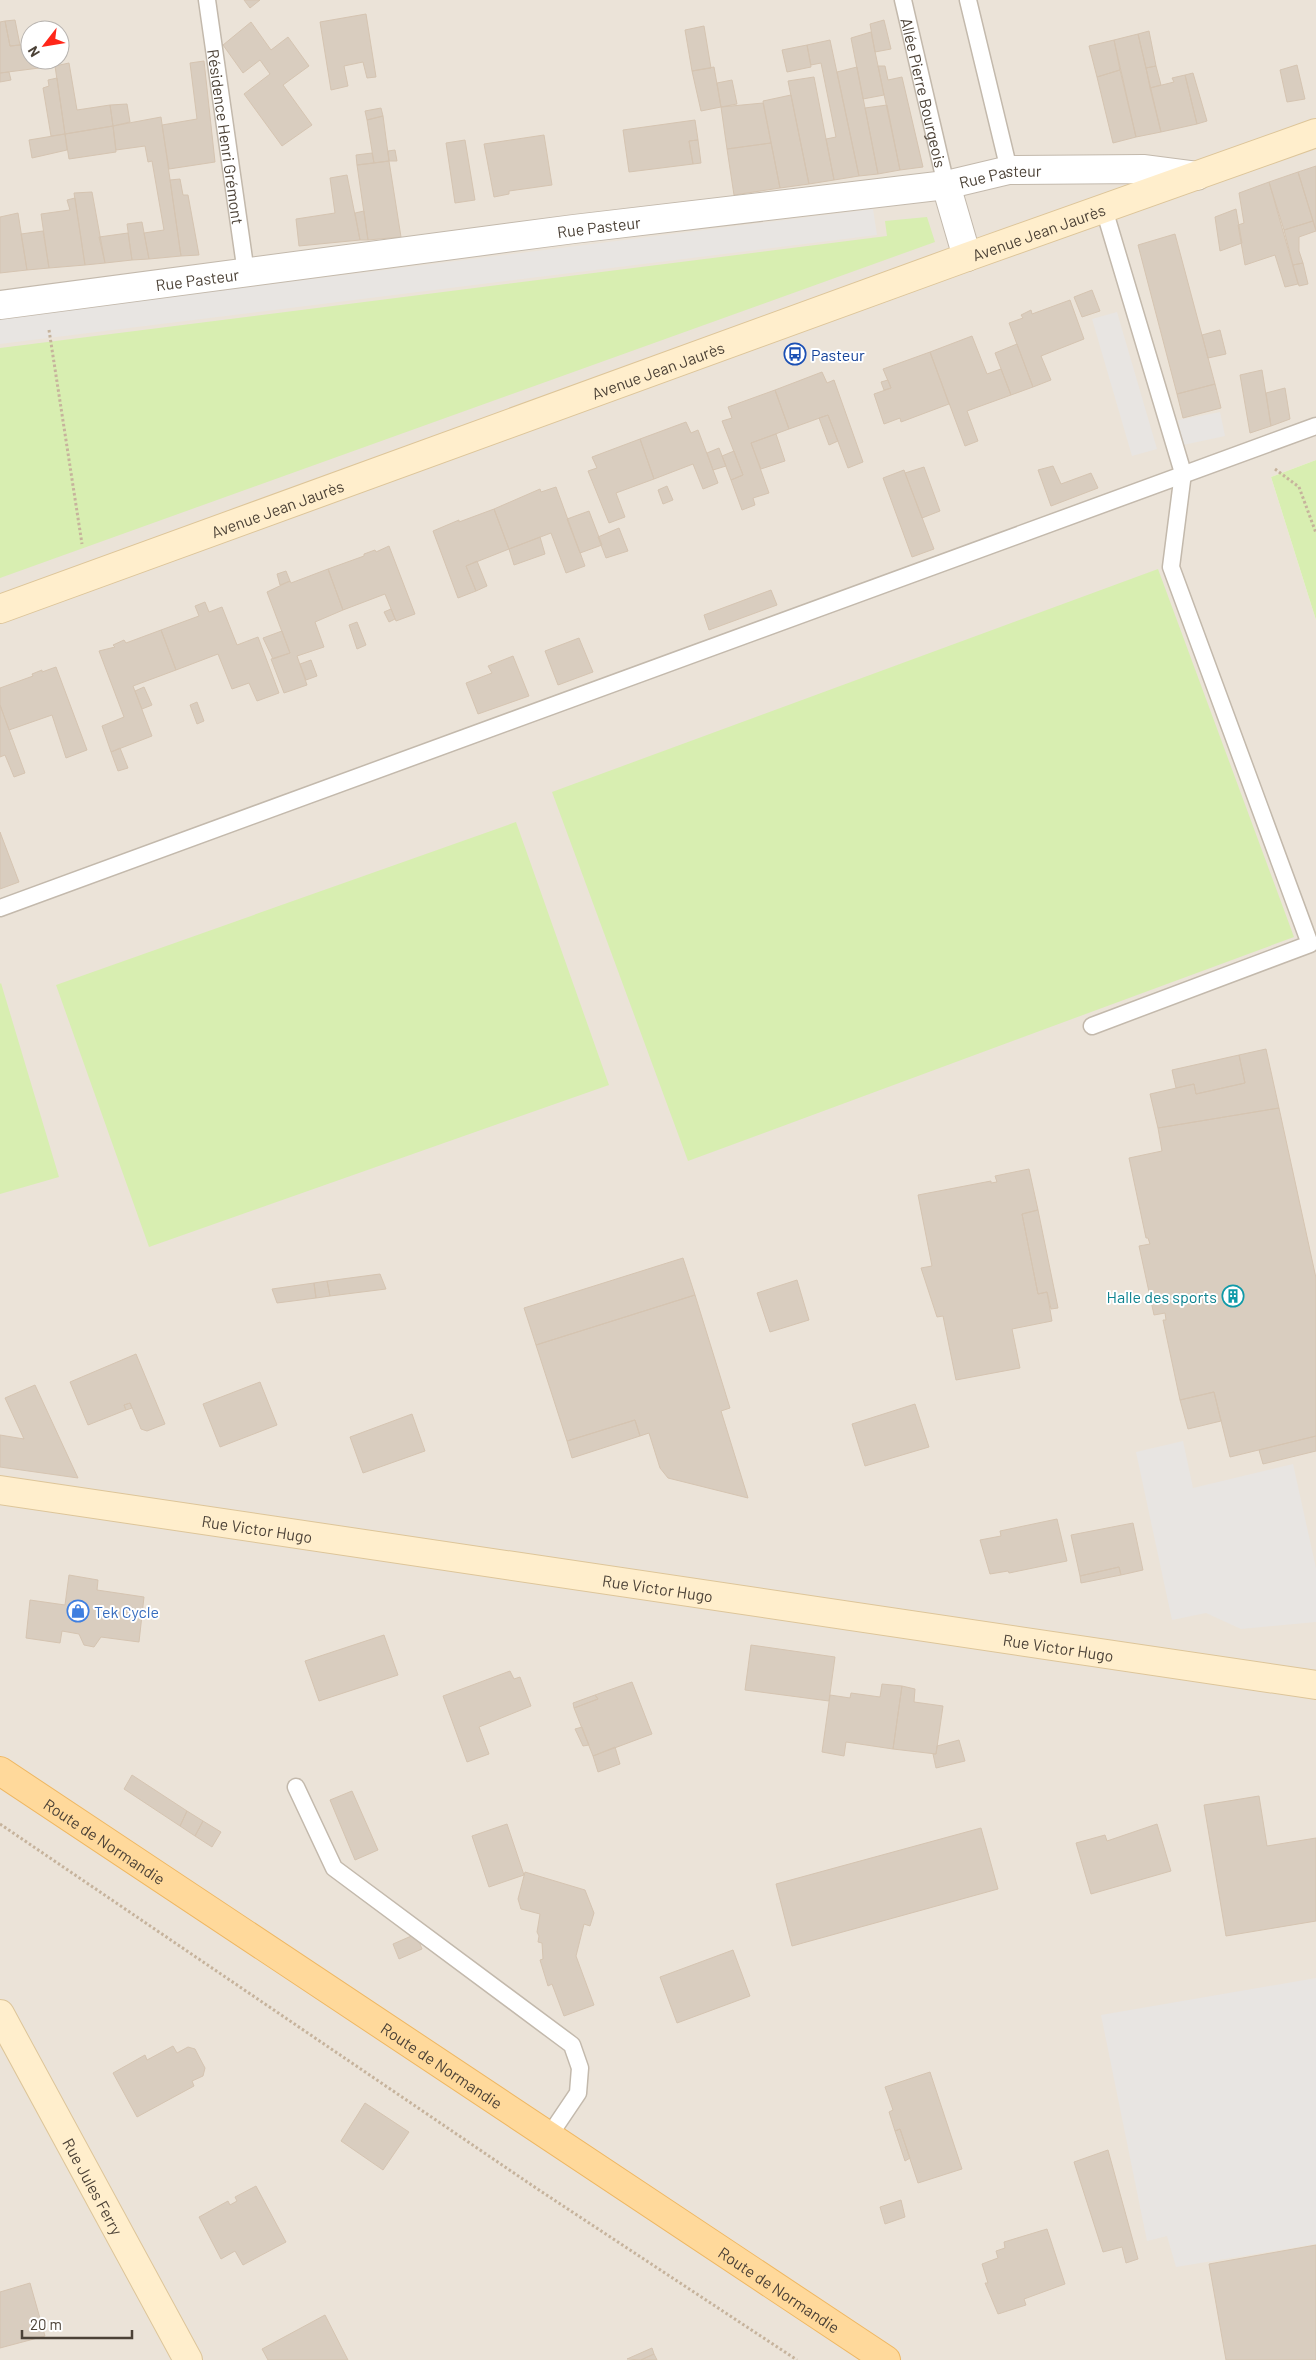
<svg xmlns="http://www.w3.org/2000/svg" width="1316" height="2360" viewBox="0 0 1316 2360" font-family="Barlow,sans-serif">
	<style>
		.residential { fill: #ebe3d8; fill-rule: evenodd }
		.green { fill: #d8eeb1 }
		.parking { fill: #e8e5e2 }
		.building { fill: #d9cdbf; stroke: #d5c4b1 }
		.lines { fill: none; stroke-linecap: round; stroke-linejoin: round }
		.lane-casing { stroke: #c3b9ac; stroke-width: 19 }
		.street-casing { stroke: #c3b9ac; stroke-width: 30 }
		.secondary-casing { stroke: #ddc599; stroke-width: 30 }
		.primary-casing { stroke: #efb761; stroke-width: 30 }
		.path { stroke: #c6b39c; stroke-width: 3; stroke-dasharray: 2.5 2.5; stroke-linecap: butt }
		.lane { stroke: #fff; stroke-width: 16 }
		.street { stroke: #fff; stroke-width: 28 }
		.secondary { stroke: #fec; stroke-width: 28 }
		.primary { stroke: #ffd99b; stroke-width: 28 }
		.labels { text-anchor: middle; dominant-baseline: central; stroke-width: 4; stroke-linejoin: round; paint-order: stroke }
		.street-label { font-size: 16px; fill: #4c4237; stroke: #fff }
		.transit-label { font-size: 16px; fill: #164399; stroke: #fff; text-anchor: start }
		.culture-label { font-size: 16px; fill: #0d838f; stroke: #fff; text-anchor: end }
		.shop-label { font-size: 16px; fill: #366cbe; stroke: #fff; text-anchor: start }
	</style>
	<rect width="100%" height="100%" fill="#f7f2eb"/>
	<path class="residential" d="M0 0H1316V460L1271 477 1316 620V2360H0ZM30 30H60V60H30Z"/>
	<path class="green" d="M927 217 935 242 0 578V348L887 236 885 221Z
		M1316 460V620L1271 477Z
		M1158 569 1294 937 688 1161 552 792Z
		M516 822 609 1085 149 1247 56 985Z
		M1 983 59 1177 0 1194V984Z"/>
	<path class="parking" d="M873 209 877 235 0 344V318Z
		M1117 312 1157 449 1132 456 1092 319Z
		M1220 412 1225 436 1183 445 1178 420Z
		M1183 1441 1193 1488 1293 1464 1316 1568V1622L1241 1629 1206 1613 1172 1620 1136 1452Z
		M1316 1978V2244L1176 2267 1167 2236 1147 2241 1101 2015Z"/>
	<path class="building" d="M244 0H260L250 8Z
		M366 14 376 77 367 78 363 62 344 66 348 86 331 90 320 22Z
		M15 20 20 45 10 46 5 21Z
		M884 20 891 49 875 52 870 24Z
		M5 21 10 46 30 44V60H55V66L0 73V22Z
		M251 22 271 50 288 37 309 66 283 85 312 125 282 146 244 94 270 74 260 60 243 73 223 45Z
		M704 26 711 68 692 71 685 30Z
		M1149 31 1156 66 1146 68 1138 34Z
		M871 32 884 95 863 99 851 38Z
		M1138 34 1161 132 1136 137 1114 40Z
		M830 40 859 176 834 180 826 139 836 137 821 63 811 65 807 45Z
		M1114 40 1120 70 1097 77 1089 46Z
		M807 45 811 67 787 72 782 50Z
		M204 61 215 162 169 169 162 125 197 119 190 63Z
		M69 63 77 110 110 105 113 126 65 134 55 66Z
		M1297 65 1305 99 1287 102 1280 70Z
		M878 66H885L888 80 902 77 923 167 900 170Z
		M1156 66 1161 85 1150 88 1146 68Z
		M714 67 721 107 701 111 692 71Z
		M857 67 878 174 859 176 837 72Z
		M1120 70 1136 137 1113 143 1097 77Z
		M9 72 11 80 0 82V73Z
		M1193 73 1207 121 1197 124 1185 75Z
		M1185 75 1197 124 1161 132 1150 88 1174 82 1172 78Z
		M814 77 834 180 809 184 788 81Z
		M57 78 65 134 51 136 43 88 49 86 48 80Z
		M732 80 737 104 721 107 717 83Z
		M791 95 809 184 780 188 763 101Z
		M763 103 771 143 727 149 721 107Z
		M127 104 130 122 113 126 110 105Z
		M887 105 900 170 878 174 865 108Z
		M381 108 383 116 367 120 365 111Z
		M383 116 389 161 374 163 367 120Z
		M161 117 181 256 149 259 144 233 164 230 152 161 148 162 145 146 116 150 113 126Z
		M695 120 698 140 689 141 693 164 629 172 623 130Z
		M113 126 116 152 69 159 65 134Z
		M65 134 67 150 32 158 29 140Z
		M544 135 552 185 509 191V194L494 197 484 144Z
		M465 140 475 200 455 203 446 143Z
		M698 140 701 163 693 164 689 141Z
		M771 143 780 188 734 195 727 149Z
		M395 150 397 161H389L388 151Z
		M372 153 374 163 357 165 356 155Z
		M389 161 401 237 368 240 357 165Z
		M1316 166V230L1298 172Z
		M1298 172 1313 221 1284 230 1269 182Z
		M347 175 360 240 299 246 296 219 335 213 330 178Z
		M180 179 183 195H188L199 255 181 256 170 180Z
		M1269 182 1298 284 1285 287 1275 255 1245 265 1238 225 1244 223 1239 193Z
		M92 192 105 263 85 265 74 193Z
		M75 198 85 265 49 268 41 214 70 210 67 200Z
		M1236 209 1242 243 1220 251 1215 217Z
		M364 211 368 240H360L355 213Z
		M18 213 27 270 0 273V217Z
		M1313 221 1316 231 1299 237V251L1303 263 1293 265 1284 230Z
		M142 222 149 259 132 260 127 224Z
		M43 231 49 268 27 270 21 234Z
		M128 233 132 260 105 263 99 237Z
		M1175 234 1215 384 1177 394 1138 245Z
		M1303 263 1308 284 1299 286 1293 265Z
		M1092 290 1100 311 1082 317 1074 297Z
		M1070 300 1084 339 1041 356 1051 380 1033 387 1009 323 1023 318 1021 315 1031 310 1032 314Z
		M1220 330 1226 354 1208 358 1202 335Z
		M972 336 987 374 1001 369 1011 395 967 411 978 441 965 446 930 352Z
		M1017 344 1033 387 1011 395 995 353Z
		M930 352 949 404 901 422 900 418 884 424 874 394 891 388 883 369Z
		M1262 370 1271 426 1250 433 1240 375Z
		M822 372 827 383 834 380 863 462 848 468 828 415 789 429 775 390Z
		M888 380 891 388 884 390 881 382Z
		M1215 384 1221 408 1183 418 1177 394Z
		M1285 388 1290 419 1271 426 1266 393Z
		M775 390 789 429 751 443 769 493 753 498 755 505 742 510 731 480 743 475 722 421 732 418 728 407Z
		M828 415 838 441 829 445 819 418Z
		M686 422 691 433 698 430 718 483 703 489 693 464 654 479 640 439Z
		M776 434 785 461 761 469 751 443Z
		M640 439 654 479 616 493 625 517 609 523 588 471 597 468 592 457Z
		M719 448 726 466 713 470 707 453Z
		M734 451 743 475 731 480 722 456Z
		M1053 466 1061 484 1091 473 1098 488 1051 506 1038 470Z
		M924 467 940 511 922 518 905 473Z
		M904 470 934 549 912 557 883 478Z
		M667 486 673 500 663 504 658 490Z
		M556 487 585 566 566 573 551 533 509 549 494 509 540 489 541 492Z
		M494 509 509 549 466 566 476 591 458 598 433 531 459 520V522Z
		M589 511 602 545 580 553 567 519Z
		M619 528 628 551 606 558 598 537Z
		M540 537 545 554 514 565 509 549Z
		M389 546 415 614 396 621 385 594 343 610 328 569 364 556V554L375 550 376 552Z
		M477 561 487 586 476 591 466 566Z
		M328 569 343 610 315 622 324 647 297 656 307 685 284 693 271 659 290 653 267 592 290 581 291 583Z
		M286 571 290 581 280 585 277 574Z
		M771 590 777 605 709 630 704 615Z
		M205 602 209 612 222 607 237 645 258 637 279 693 257 701 249 683 232 689 218 654 176 670 161 630 199 616 195 606Z
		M391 609 395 619 389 622 384 612Z
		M357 622 366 645 357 649 349 625Z
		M161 630 176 670 133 686 152 736 111 752 102 726 124 717 99 651 115 647 113 645 124 640 126 643Z
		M282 631 290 653 273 659 263 638Z
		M579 638 593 672 558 685 545 651Z
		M513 656 529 696 478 714 466 683 492 673 488 666Z
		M311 660 317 676 306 680 300 664Z
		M56 667 87 750 66 758 52 715 9 730 0 705V688L33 676 32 674 42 670V672Z
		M144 687 152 705 142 709 135 691Z
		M197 702 204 721 197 724 190 705Z
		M0 705 25 773 14 777 5 755 0 757Z
		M120 748 128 768 118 771 111 752Z
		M0 832 19 882 0 889Z
		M1266 1049 1279 1108 1158 1128 1150 1094 1194 1084 1196 1094 1245 1083 1239 1055Z
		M1239 1055 1245 1083 1196 1094 1194 1084 1176 1088 1172 1070Z
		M1279 1108 1316 1278V1436L1230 1457 1214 1392 1180 1400 1163 1320H1166L1165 1313 1154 1315 1139 1246 1150 1244 1148 1238H1146L1129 1158 1162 1151 1158 1128Z
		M1029 1169 1038 1210 1022 1214 1038 1294 1047 1292 1052 1321 1012 1329 1020 1368 956 1380 943 1316 937 1317 921 1268 932 1266 918 1195 991 1181V1183L997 1182 995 1176Z
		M1038 1210 1058 1308 1051 1309 1047 1292 1038 1294 1022 1214Z
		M683 1258 695 1295 536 1345 524 1308Z
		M380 1274 386 1289 330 1296 327 1281Z
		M797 1280 809 1320 770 1332 757 1293Z
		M327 1281 330 1296 316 1298 314 1283Z
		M314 1283 316 1298 277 1303 272 1289Z
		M695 1295 730 1408 721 1411 748 1498 668 1478 660 1468 649 1433 640 1436 635 1420 567 1441 536 1345Z
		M136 1354 165 1424 147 1431 141 1429 130 1403 124 1405 126 1410 88 1425 70 1382Z
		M260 1382 277 1425 220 1447 203 1404Z
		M35 1385 78 1478 0 1467V1435L24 1439 5 1398Z
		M1214 1392 1221 1421 1188 1429 1180 1400Z
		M130 1403 132 1408 126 1410 124 1405Z
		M915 1404 929 1447 865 1466 852 1424Z
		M412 1414 425 1451 363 1473 350 1437Z
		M635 1420 640 1436 572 1458 567 1441Z
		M1316 1436V1451L1263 1464 1259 1450Z
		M1057 1519 1067 1561 1009 1573 1008 1571 990 1574 980 1540 1001 1536 1000 1531Z
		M1133 1523 1143 1570 1121 1575 1119 1567 1080 1576 1071 1535Z
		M1119 1567 1121 1575 1081 1583 1080 1576Z
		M69 1575 98 1580 97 1590 144 1597 139 1642 101 1637 94 1647 84 1645 79 1634 62 1631 60 1643 26 1638 30 1600 65 1605Z
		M384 1635 398 1675 319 1701 305 1661Z
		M751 1645 835 1657 829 1701 745 1690Z
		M510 1671 514 1679 520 1677 531 1706 479 1727 489 1754 467 1762 443 1696Z
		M632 1682 652 1734 593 1756 574 1708 598 1699 595 1695Z
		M882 1684 902 1686 893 1749 846 1742 844 1756 822 1752 830 1695 850 1698 851 1693 880 1697Z
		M902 1686 915 1689 914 1702 943 1706 936 1754 893 1749Z
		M595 1695 598 1699 574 1708 573 1703Z
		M582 1727 589 1745 583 1746 575 1729Z
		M959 1740 965 1761 936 1768 933 1754H936L937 1746Z
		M615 1747 620 1764 598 1772 593 1756Z
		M132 1775 187 1811 180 1826 124 1789Z
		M352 1791 378 1850 355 1860 330 1800Z
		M1259 1796 1267 1846 1316 1838V1921L1226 1936 1204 1805Z
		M187 1811 203 1821 195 1836 180 1826Z
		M203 1821 221 1832 212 1847 195 1836Z
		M507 1824 524 1875 489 1887 472 1836Z
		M1157 1824 1171 1871 1091 1894 1076 1843 1105 1835 1107 1841Z
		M981 1828 998 1889 792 1946 776 1884Z
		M525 1872 585 1890 594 1913 590 1926 584 1924 576 1956 594 2005 564 2016 552 1984 548 1986 540 1960 543 1959 542 1943 538 1942 539 1936 537 1932 540 1914 521 1909 518 1899Z
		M416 1934 422 1949 399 1959 393 1944Z
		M733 1950 750 1996 677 2023 660 1977Z
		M173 2046 177 2053 188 2047 195 2049 205 2068 203 2076 192 2081 194 2086 137 2117 113 2073 145 2055 147 2060Z
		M930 2072 962 2169 918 2183 900 2129 895 2131 889 2112 893 2110 885 2087Z
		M365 2103 409 2132 383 2170 341 2141Z
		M900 2129 910 2158 905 2161 895 2131Z
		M1108 2150 1138 2259 1126 2263 1122 2247 1103 2252 1074 2162Z
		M256 2186 286 2242 243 2265 235 2251 221 2259 199 2217 228 2201 230 2205 237 2201 235 2197Z
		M901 2200 905 2217 885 2224 880 2207Z
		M1047 2229 1065 2284 1024 2299 1026 2305 998 2314 985 2283H988L982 2264 998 2258 996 2251 1005 2248 1004 2242Z
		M1316 2245V2360H1226L1209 2264Z
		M30 2283 45 2336 0 2348V2292Z
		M325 2315 348 2360H268L262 2349Z
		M652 2348 654 2354 641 2360 627 2359Z
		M654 2354 657 2360H641Z"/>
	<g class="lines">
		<g class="lane-casing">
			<g id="lane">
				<path id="s1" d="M207 0 246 273"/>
				<path id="s2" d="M903 0 946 185"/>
				<path d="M968 0 1009 170"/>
				<path d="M0 908 1316 426"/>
				<path d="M1092 1026 1310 944 1171 567 1183 473 1104 209"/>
				<path d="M296 1787 334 1868 572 2045 580 2068 578 2093 549 2136"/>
			</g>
		</g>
		<g class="street-casing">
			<g id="street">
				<path d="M946 185 967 257"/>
				<path id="s3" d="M0 305 574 229 946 185 1009 170 1143 169 1197 176"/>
			</g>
		</g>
		<g class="secondary-casing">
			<g id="secondary">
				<path id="s4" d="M0 609 967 257 1316 133"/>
				<path id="s5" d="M0 1490 1316 1685"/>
				<path id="s6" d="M0 2014 188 2360"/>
			</g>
		</g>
		<g class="primary-casing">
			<g id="primary">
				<path id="s7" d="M0 1771 886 2360"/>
			</g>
		</g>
		<path class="path" d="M49 330 82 544
			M1275 469 1299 487 1316 533
			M0 1824 536 2188 797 2360"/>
		<use href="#lane" class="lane"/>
		<use href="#street" class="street"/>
		<use href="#secondary" class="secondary"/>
		<use href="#primary" class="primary"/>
	</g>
	<defs>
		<g id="bus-ring" transform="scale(1.125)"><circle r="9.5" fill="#fff" stroke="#1a4fb4" stroke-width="1.5"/><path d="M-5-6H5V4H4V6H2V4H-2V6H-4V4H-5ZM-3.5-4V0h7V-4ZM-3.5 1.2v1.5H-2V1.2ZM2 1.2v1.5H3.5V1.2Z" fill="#1a4fb4"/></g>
		<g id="building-ring" transform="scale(1.125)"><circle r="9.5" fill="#fff" stroke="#0f9aa8" stroke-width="1.5"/><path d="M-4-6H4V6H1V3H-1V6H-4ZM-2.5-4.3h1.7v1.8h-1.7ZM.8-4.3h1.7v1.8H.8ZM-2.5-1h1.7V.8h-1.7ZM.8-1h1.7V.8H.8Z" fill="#0f9aa8"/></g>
		<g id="shop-ring" transform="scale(1.125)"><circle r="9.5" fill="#fff" stroke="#3f7fe0" stroke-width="1.5"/><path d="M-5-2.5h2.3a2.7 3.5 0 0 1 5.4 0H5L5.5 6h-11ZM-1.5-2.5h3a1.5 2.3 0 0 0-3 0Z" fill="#3f7fe0"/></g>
	</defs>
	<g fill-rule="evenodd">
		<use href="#bus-ring" x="795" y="354"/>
		<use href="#building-ring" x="1233" y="1296"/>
		<use href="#shop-ring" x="78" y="1611"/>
	</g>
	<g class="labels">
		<g class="street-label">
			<text stroke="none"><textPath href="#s2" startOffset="95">Allée Pierre Bourgeois</textPath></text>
			<text stroke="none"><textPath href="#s1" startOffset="138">Résidence Henri Grémont</textPath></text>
			<text stroke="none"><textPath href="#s3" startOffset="1009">Rue Pasteur</textPath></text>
			<text stroke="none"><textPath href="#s3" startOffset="604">Rue Pasteur</textPath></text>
			<text stroke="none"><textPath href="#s4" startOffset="1105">Avenue Jean Jaurès</textPath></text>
			<text stroke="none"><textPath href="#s3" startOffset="199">Rue Pasteur</textPath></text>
			<text stroke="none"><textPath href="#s4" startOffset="700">Avenue Jean Jaurès</textPath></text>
			<text stroke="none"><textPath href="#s4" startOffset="295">Avenue Jean Jaurès</textPath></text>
			<text stroke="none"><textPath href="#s5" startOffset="260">Rue Victor Hugo</textPath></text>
			<text stroke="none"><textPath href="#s5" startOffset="665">Rue Victor Hugo</textPath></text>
			<text stroke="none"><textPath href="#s5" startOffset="1070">Rue Victor Hugo</textPath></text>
			<text stroke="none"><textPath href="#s7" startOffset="126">Route de Normandie</textPath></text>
			<text stroke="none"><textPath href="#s7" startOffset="531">Route de Normandie</textPath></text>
			<text stroke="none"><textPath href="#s6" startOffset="196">Rue Jules Ferry</textPath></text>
			<text stroke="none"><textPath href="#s7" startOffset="936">Route de Normandie</textPath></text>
		</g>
		<g class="transit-label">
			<text x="811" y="354">Pasteur</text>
		</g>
		<g class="culture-label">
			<text x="1217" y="1296">Halle des sports</text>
		</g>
		<g class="shop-label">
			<text x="94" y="1611">Tek Cycle</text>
		</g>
	</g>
	<g transform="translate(45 45) rotate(239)"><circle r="24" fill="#ffffff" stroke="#b7b3af"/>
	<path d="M0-4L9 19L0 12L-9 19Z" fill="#ff2619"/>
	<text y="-8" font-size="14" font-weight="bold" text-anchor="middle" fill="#4c4237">N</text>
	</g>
	<path d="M22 2330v8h110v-8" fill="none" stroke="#4c4237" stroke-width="2.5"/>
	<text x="30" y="2330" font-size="15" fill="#4c4237" stroke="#ffffff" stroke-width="4" paint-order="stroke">20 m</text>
</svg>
